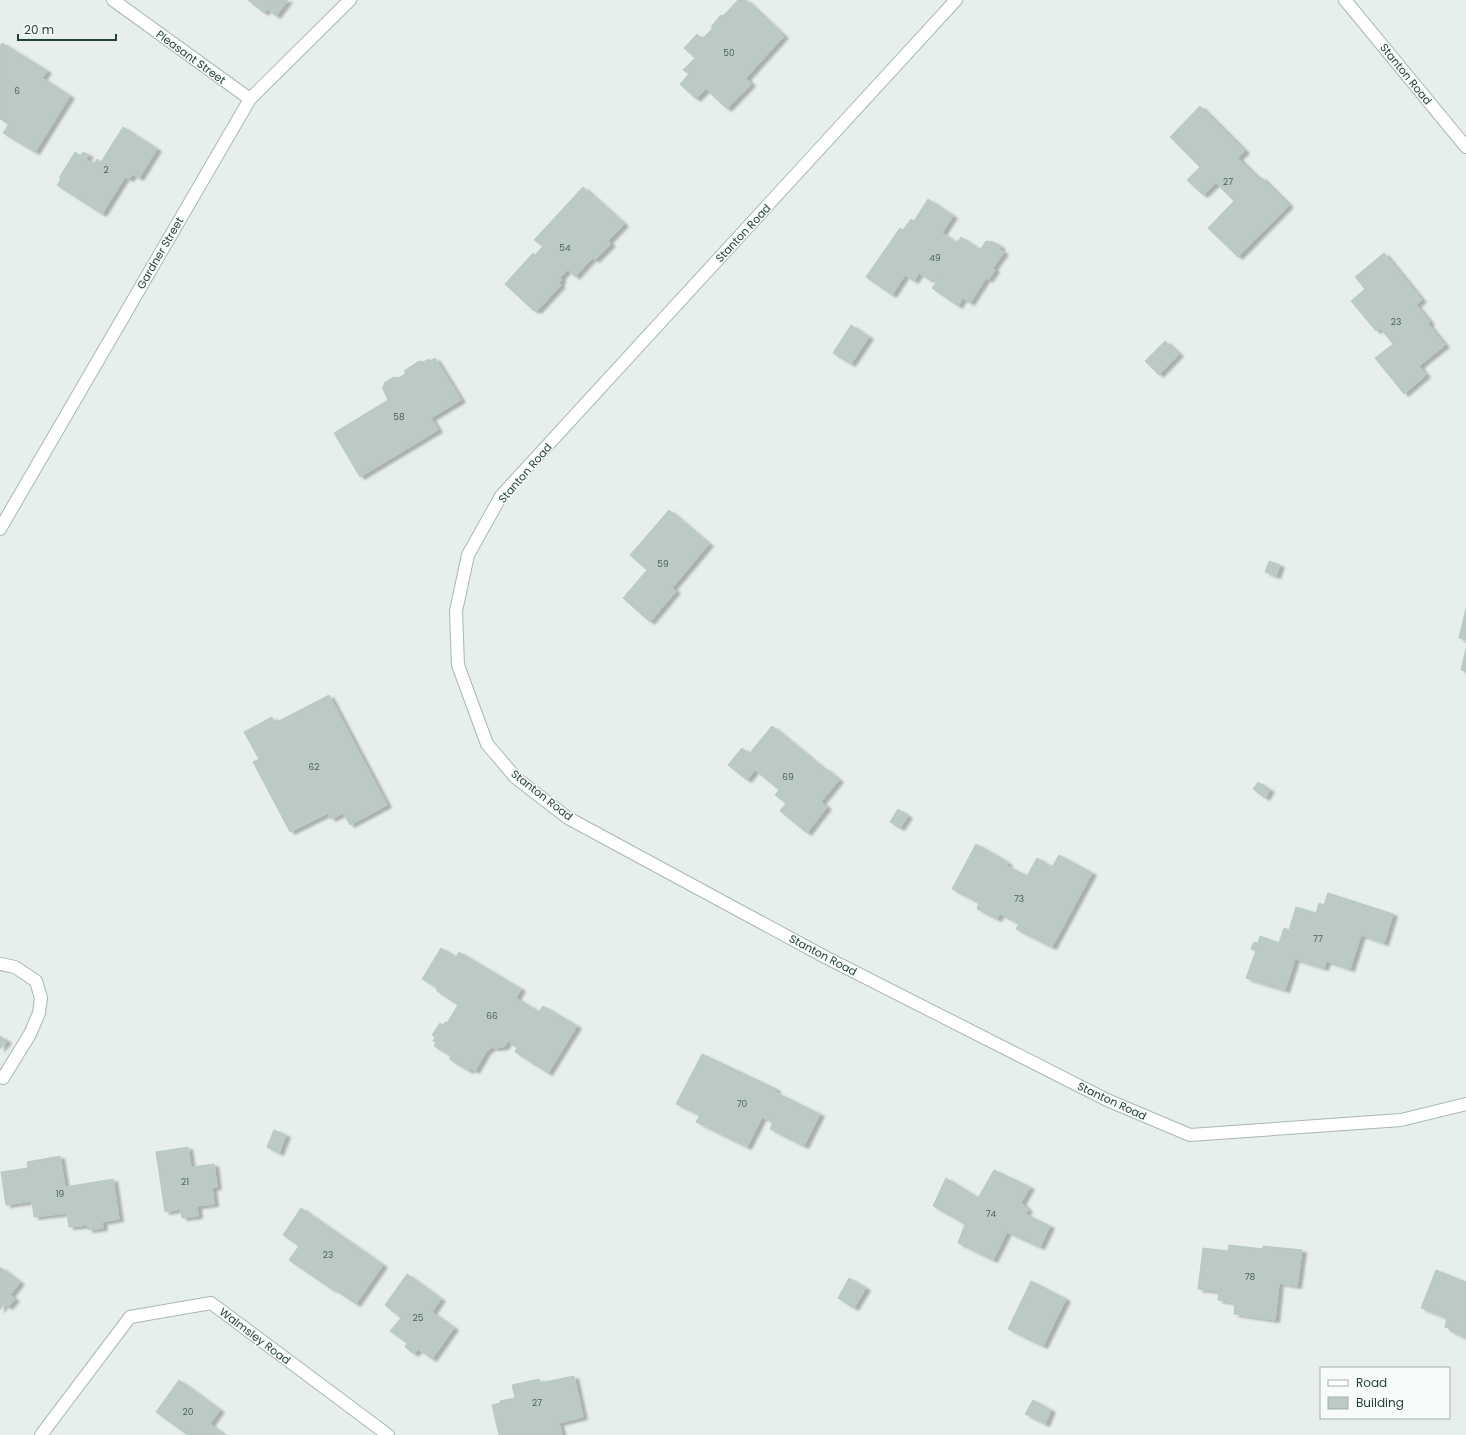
<svg xmlns="http://www.w3.org/2000/svg" width="1466" height="1435" viewBox="0 0 1466 1435" font-family="Poppins,sans-serif">
	<style>
		.building { fill: #bbcac4; stroke: #b8c9c2; filter: url(#shadow) }
		.lines { fill: none; stroke-linecap: round; stroke-linejoin: round }
		.minor-casing { stroke: #a8b8b2; stroke-width: 14 }
		.minor { stroke: #fff; stroke-width: 12 }
		.labels { text-anchor: middle; dominant-baseline: central; stroke-width: 3; stroke-linejoin: round; paint-order: stroke }
		.number-label { font-size: 9px; fill: #4a645c }
		.street-label { font-size: 11px; fill: #24423a; stroke: #f7fbf9 }
	</style>
	<defs>
		<filter id="shadow"><feDropShadow dx="4.5" dy="2.5" stdDeviation="1" flood-color="#0004"/></filter>
	</defs>
	<rect width="100%" height="100%" fill="#e6efeb"/>
	<path class="building" d="M248 0H288L276 16 267 9 264 13Z
		M738 0H746L784 36 746 78 751 84 727 109 706 89 696 99 680 84 689 74 683 70 695 58 684 48 697 34 702 39 713 28 711 27 720 16 722 15 723 16Z
		M2 43 47 71 42 78 70 96 35 152 3 133 9 124 0 119V46Z
		M1200 106 1245 151 1238 158 1259 179 1261 177 1289 205 1238 257 1208 228 1234 201 1216 183 1203 195 1187 180 1200 167 1170 137Z
		M123 127 157 149 139 178 133 174 129 179 125 177 102 214 57 185 61 179 59 178 75 152 81 156 83 152 89 155 86 159 94 164 97 159 101 162Z
		M583 187 624 224 608 241 611 244 595 260 592 258 575 277 568 269 560 278 562 280 559 283 561 285 537 311 536 309 534 311 505 284 533 253 535 255 543 246 534 240Z
		M928 199 953 216 942 233 957 243 961 237 980 250 986 241 993 242 1000 246V250L1004 252 993 268 995 270 988 280 986 278 970 303 963 298 958 306 932 288 938 280 928 279 919 273 914 281 905 275 892 295 866 277 900 228 903 230 911 219 914 221Z
		M1384 253 1422 300 1416 305 1430 322 1428 324 1445 345 1419 366 1426 375 1404 394 1375 358 1393 344 1380 328 1376 331 1351 301 1365 289 1355 277Z
		M851 325 869 337 851 364 833 353Z
		M1165 341 1179 354 1159 375 1145 361Z
		M435 358 461 400 431 418 438 430 360 477 334 433 388 400 382 387H384V383L394 377 399 378 406 373 404 371 419 361 423 362 429 359 430 361Z
		M669 510 709 544 672 588 676 591 650 622 623 598 647 570 630 555Z
		M1269 561 1280 565 1276 576 1265 572Z
		M1466 608V640L1459 638Z
		M1466 648V672L1461 670Z
		M329 695 387 805 350 825 343 813 331 819 328 813 290 832 253 762 259 759 244 732 272 717 275 723Z
		M772 726 824 769 825 768 839 780 821 802 827 807 807 833 780 811 786 803 775 795 779 790 755 770 747 780 728 765 742 748 749 754Z
		M1258 782 1270 790 1265 798 1253 789Z
		M898 809 908 816 900 828 890 822Z
		M976 844 1004 860V861L1008 863 1007 866 1027 876 1037 858 1052 867 1059 855 1092 873 1052 947 1016 929 1019 924 1000 914 997 919 977 909 979 903 952 889Z
		M1328 893 1393 914 1384 943 1361 935 1350 969 1326 961 1324 968 1295 959 1285 990 1246 978 1256 951 1251 949 1254 942 1258 943 1260 936 1279 943 1284 928 1289 930 1296 907 1316 913 1319 903 1324 905Z
		M441 948 456 957 459 952 521 989 516 998 539 1012 543 1006 577 1026 548 1073 515 1052 517 1048 508 1041 504 1047 494 1048 491 1047 488 1051 487 1050 475 1071 470 1068 469 1071 449 1059 451 1056 434 1046 436 1042 433 1041 435 1037 432 1035 440 1023 443 1025 445 1022 447 1023 458 1005 437 991V988L422 979Z
		M0 1036 7 1041 0 1049Z
		M702 1054 776 1089 775 1092 820 1114 804 1146 770 1129 773 1122 762 1117 747 1147 696 1122 700 1115 676 1104Z
		M274 1130 286 1135 279 1153 267 1147Z
		M188 1147 191 1167 214 1164 217 1187 212 1188 214 1204 197 1206 198 1216 182 1218 181 1209 165 1212 156 1152Z
		M60 1156 65 1187 113 1179 119 1219 102 1222 103 1228 88 1230V1225L69 1227 67 1213 34 1217 32 1201 6 1205 1 1172 28 1168 27 1162Z
		M994 1170 1030 1187 1021 1203 1024 1205 1028 1210 1025 1214 1050 1226 1040 1247 1007 1232 993 1260 958 1243 965 1224 933 1206 946 1178 978 1198Z
		M301 1208 383 1265 356 1304 334 1289 333 1290 289 1260 299 1246 283 1235Z
		M1229 1245 1263 1249V1246L1302 1250 1297 1286 1279 1283 1275 1320 1234 1314 1235 1303 1218 1300 1219 1291 1198 1289 1203 1248 1228 1251Z
		M0 1267 20 1282 10 1295 15 1299 8 1307 4 1304 0 1310Z
		M1436 1270 1466 1282V1338L1450 1331 1451 1329 1445 1327V1326L1447 1318 1421 1308Z
		M407 1274 441 1299 432 1312 454 1328 432 1359 418 1349 414 1354 405 1347 407 1343 390 1331 401 1318 385 1305Z
		M849 1278 866 1288 854 1308 838 1298Z
		M1031 1281 1066 1299 1043 1346 1008 1329Z
		M574 1376 583 1417 559 1423 562 1435H499L492 1405 500 1403V1401L515 1398 512 1385 539 1379 540 1383Z
		M179 1380 220 1410 210 1424 224 1435H188L156 1412Z
		M1033 1400 1051 1410 1045 1424 1025 1414Z"/>
	<g class="lines">
		<g class="minor-casing">
			<path id="minor" d="M113 0 250 99
				M956 0 501 496 468 555 456 611 458 665 487 744 516 778 568 818 827 958 1107 1100 1190 1135 1401 1120 1466 1104
				M1345 0 1466 147
				M0 529 250 99 350 0
				M0 964 15 967 36 981 41 998 39 1013 30 1034 3 1078
				M41 1435 130 1317 211 1303 388 1435"/>
		</g>
		<use href="#minor" class="minor"/>
	</g>
	<g class="labels">
		<g class="number-label">
			<text x="729" y="53">50</text>
			<text x="17" y="91">6</text>
			<text x="106" y="170">2</text>
			<text x="1228" y="182">27</text>
			<text x="565" y="248">54</text>
			<text x="935" y="258">49</text>
			<text x="1396" y="322">23</text>
			<text x="399" y="417">58</text>
			<text x="663" y="564">59</text>
			<text x="314" y="767">62</text>
			<text x="788" y="777">69</text>
			<text x="1019" y="899">73</text>
			<text x="1318" y="939">77</text>
			<text x="492" y="1016">66</text>
			<text x="742" y="1104">70</text>
			<text x="185" y="1182">21</text>
			<text x="60" y="1194">19</text>
			<text x="991" y="1214">74</text>
			<text x="328" y="1255">23</text>
			<text x="1250" y="1277">78</text>
			<text x="418" y="1318">25</text>
			<text x="537" y="1403">27</text>
			<text x="188" y="1412">20</text>
		</g>
		<g class="street-label">
			<text transform="translate(191 57) rotate(36)">Pleasant Street</text>
			<text transform="translate(1406 74) rotate(51)">Stanton Road</text>
			<text transform="translate(743 233) rotate(-47)">Stanton Road</text>
			<text transform="translate(160 253) rotate(-60)">Gardner Street</text>
			<text transform="translate(525 473) rotate(-49)">Stanton Road</text>
			<text transform="translate(542 795) rotate(38)">Stanton Road</text>
			<text transform="translate(823 955) rotate(28)">Stanton Road</text>
			<text transform="translate(1112 1101) rotate(25)">Stanton Road</text>
			<text transform="translate(255 1336) rotate(37)">Walmsley Road</text>
		</g>
	</g>
	<rect x="1320" y="1367" width="130" height="52" fill="#f7fbf9" stroke="#a3b1ad"/>
	<rect x="1328" y="1380" width="20" height="6" fill="#ffffff" stroke="#a3b1ad"/>
	<text x="1356" y="1387" font-size="12" fill="#24423a">Road</text>
	<rect x="1328" y="1397" width="20" height="12" fill="#bbcac4" stroke="#a3b1ad"/>
	<text x="1356" y="1407" font-size="12" fill="#24423a">Building</text>
	<path d="M18 34v6h98v-6" fill="none" stroke="#24423a" stroke-width="2"/>
	<text x="24" y="34" font-size="12" fill="#24423a" stroke="#f7fbf9" stroke-width="3" paint-order="stroke">20 m</text>
</svg>
